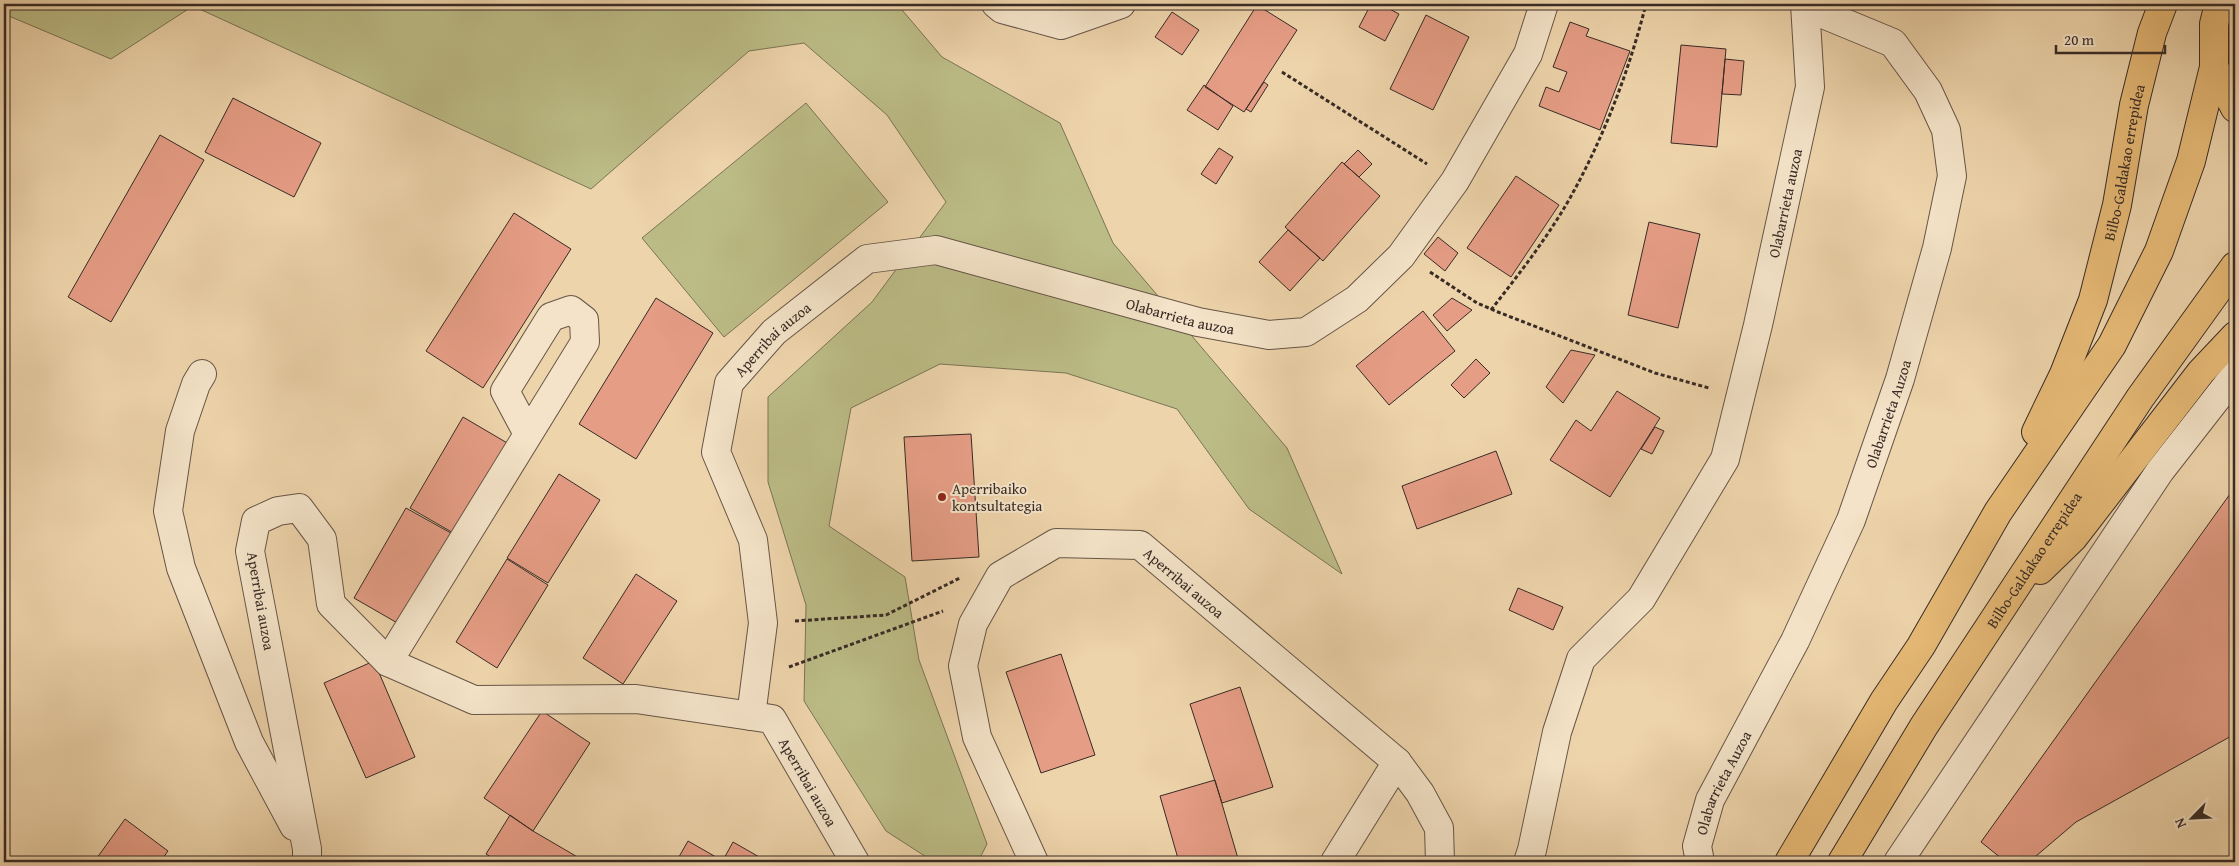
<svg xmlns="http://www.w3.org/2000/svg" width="2239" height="866" viewBox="0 0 2239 866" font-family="'Gentium Book Plus',serif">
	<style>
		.green { fill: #bcbc86; stroke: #7a7456 }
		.building { fill: #e59d85; stroke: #382b26 }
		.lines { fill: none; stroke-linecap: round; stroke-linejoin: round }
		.minor-casing { stroke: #665547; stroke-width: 30 }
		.highway-casing { stroke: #382b26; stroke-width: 30 }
		.path { stroke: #382b26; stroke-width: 3; stroke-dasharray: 4 2.5; stroke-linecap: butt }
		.minor { stroke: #f4e3c8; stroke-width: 28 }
		.highway { stroke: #e7ba76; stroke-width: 28 }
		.poi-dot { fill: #8f2418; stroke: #f4e3c8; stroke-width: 2 }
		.labels { text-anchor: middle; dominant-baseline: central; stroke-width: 4; stroke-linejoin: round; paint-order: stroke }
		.street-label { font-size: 15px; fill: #382b26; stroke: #f4e3c8 }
		.poi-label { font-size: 15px; fill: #382b26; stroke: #f4e3c8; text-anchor: start }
	</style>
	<rect width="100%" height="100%" fill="#eed4ab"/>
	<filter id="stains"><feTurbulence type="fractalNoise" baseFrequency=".004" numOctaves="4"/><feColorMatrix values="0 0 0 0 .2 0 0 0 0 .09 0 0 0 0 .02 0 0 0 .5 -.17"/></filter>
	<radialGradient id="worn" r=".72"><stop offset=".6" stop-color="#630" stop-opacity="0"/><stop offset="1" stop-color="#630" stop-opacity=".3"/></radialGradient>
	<path class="green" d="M4 4H897L942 57 1060 123 1113 243 1287 448 1342 574 1249 509 1177 409 1066 373 940 364 851 408 829 526 905 577 919 660 987 844 978 862H934L886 831 804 701 806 605 768 482V397L872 302 946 202 887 115 804 43 749 51 591 189 193 6 111 59 4 14Z
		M806 103 888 202 724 337 642 238Z"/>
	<path class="building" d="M1371 4H1380L1399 14 1385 41 1359 27Z
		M1257 5 1297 30 1244 112 1205 87Z
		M1172 12 1199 30 1182 55 1155 37Z
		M1426 15 1469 37 1433 110 1390 89Z
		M1570 22 1589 29 1586 36 1630 51 1600 130 1539 106 1546 87 1559 92 1567 72 1553 67Z
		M1681 45 1726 49 1717 147 1671 143Z
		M1725 59 1744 61 1741 95 1722 94Z
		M1264 82 1268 85 1251 112 1246 109Z
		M1204 85 1233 106 1218 130 1187 110Z
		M233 98 321 143 294 197 205 152Z
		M160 135 204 160 111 322 68 297Z
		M1219 148 1233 157 1216 184 1201 174Z
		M1358 150 1372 164 1359 177 1344 164Z
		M1342 162 1380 196 1323 261 1285 227Z
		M1516 176 1559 205 1511 277 1467 248Z
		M514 213 571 249 483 388 426 351Z
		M1649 222 1700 234 1678 328 1628 315Z
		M1288 230 1320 258 1290 291 1259 262Z
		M1438 237 1458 253 1445 271 1424 254Z
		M656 298 713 333 636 459 579 424Z
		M1452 298 1472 310 1447 331 1433 315Z
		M1423 311 1455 351 1389 405 1356 366Z
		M1571 350 1595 355 1563 403 1546 387Z
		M1476 359 1490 373 1464 398 1451 385Z
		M1617 391 1660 418 1610 497 1550 460 1576 420 1591 431Z
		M463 417 514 447 462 538 410 508Z
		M1655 427 1664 431 1652 454 1641 449Z
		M971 434 979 557 912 561 904 437Z
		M1496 451 1512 494 1417 529 1402 486Z
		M559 474 600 500 548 583 507 558Z
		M2235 487V734L2076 822 2029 862H2006L1981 842Z
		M406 508 458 537 406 628 354 598Z
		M507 559 548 585 497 668 456 642Z
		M636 574 677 601 623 684 583 658Z
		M1518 588 1563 607 1553 630 1509 610Z
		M1061 654 1095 755 1041 773 1006 672Z
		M374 661 415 757 366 778 324 683Z
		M1240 687 1273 787 1222 803 1190 704Z
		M542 711 590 743 533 831 484 798Z
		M1215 780 1239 862H1179L1160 796Z
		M510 815 533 831 586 862H499L486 854Z
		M125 819 168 851 160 862H94Z
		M688 841 723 861 722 862H676Z
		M733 842 768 862H722Z"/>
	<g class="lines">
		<g class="minor-casing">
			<g id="minor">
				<path d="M996 4 1002 9 1061 25 1121 4"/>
				<path d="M202 374 196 384 180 431 168 511 181 568 249 742 294 826"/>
				<path d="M388 662 585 342 584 320 571 310 551 317 505 391 528 434"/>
				<path id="s1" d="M751 716 763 623 753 540 716 452 729 383 774 332 867 259 936 250 1198 322 1269 335 1306 332 1357 299 1401 256 1455 181 1528 54 1544 4"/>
				<path id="s2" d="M307 862V849L250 551 256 521 278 511 299 508 322 539 331 604 388 662 474 700 636 699 772 719 855 862"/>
				<path id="s3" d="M1034 862 977 737 963 666 973 624 1000 576 1056 543 1140 545 1397 762 1420 793 1439 828 1440 862"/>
				<path d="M1335 862 1397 762"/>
				<path id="s4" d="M1528 862 1532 850 1557 732 1581 659 1641 599 1725 459 1758 325 1810 87 1805 4"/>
				<path id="s5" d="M1700 862 1697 846 1710 800 1795 641 1851 520 1900 379 1937 248 1952 176 1946 130 1928 91 1893 43 1806 7 1808 4"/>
				<path d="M1898 862 2160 471 2235 375"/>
			</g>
		</g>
		<g class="highway-casing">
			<g id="highway">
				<path d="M2214 67 2235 108"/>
				<path id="s6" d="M2036 432 2064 374 2093 300 2117 205 2134 105 2152 33 2163 4"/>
				<path d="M2040 570 2073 538 2201 372 2235 336"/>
				<path d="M1789 862 1884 701 1921 646 1998 512 2112 345 2159 251 2191 161 2214 67V24L2219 4"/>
				<path id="s7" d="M1842 862 1924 726 2140 398 2235 266"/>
			</g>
		</g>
		<path class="path" d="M1282 72 1427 164
			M1430 272 1477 303 1498 312 1655 373 1709 388
			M1491 310C1519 274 1548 237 1570 198 1604 137 1629 71 1646 4
			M795 621 886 615 960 578
			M789 667 943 611"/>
		<use href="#minor" class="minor"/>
		<use href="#highway" class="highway"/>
	</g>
	<circle class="poi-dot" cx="942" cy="497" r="5"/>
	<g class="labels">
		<g class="street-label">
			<text stroke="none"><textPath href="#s6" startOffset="285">Bilbo-Galdakao errepidea</textPath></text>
			<text stroke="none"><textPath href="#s4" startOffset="721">Olabarrieta auzoa</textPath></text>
			<text stroke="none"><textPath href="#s1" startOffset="852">Olabarrieta auzoa</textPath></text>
			<text stroke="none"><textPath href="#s1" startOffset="405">Aperribai auzoa</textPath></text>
			<text stroke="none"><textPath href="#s5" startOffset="490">Olabarrieta Auzoa</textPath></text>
			<text stroke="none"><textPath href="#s7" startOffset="358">Bilbo-Galdakao errepidea</textPath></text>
			<text stroke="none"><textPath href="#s3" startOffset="515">Aperribai auzoa</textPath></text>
			<text transform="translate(261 601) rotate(80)">Aperribai auzoa</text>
			<text stroke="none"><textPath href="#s2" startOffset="1044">Aperribai auzoa</textPath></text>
			<text stroke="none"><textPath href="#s5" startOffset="85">Olabarrieta Auzoa</textPath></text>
		</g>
		<g class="poi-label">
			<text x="952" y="488">Aperribaiko<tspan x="952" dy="17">kontsultategia</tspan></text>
		</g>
	</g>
	<rect width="2239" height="866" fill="none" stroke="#eed4ab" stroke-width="20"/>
	<rect x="5" y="5" width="2229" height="856" fill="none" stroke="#382b26" stroke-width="2.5"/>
	<rect x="10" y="10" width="2219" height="846" fill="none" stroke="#382b26"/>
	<g transform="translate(2192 818) rotate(246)" stroke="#f4e3c8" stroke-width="4" paint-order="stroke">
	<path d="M0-4L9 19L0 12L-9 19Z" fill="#382b26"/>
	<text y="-8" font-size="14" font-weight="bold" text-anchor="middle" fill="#382b26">N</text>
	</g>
	<path d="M2056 45v8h109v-8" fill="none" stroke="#382b26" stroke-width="2.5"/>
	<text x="2064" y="45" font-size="15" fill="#382b26" stroke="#f4e3c8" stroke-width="4" paint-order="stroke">20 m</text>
	<rect width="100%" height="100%" filter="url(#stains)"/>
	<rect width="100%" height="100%" fill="url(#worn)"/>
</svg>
